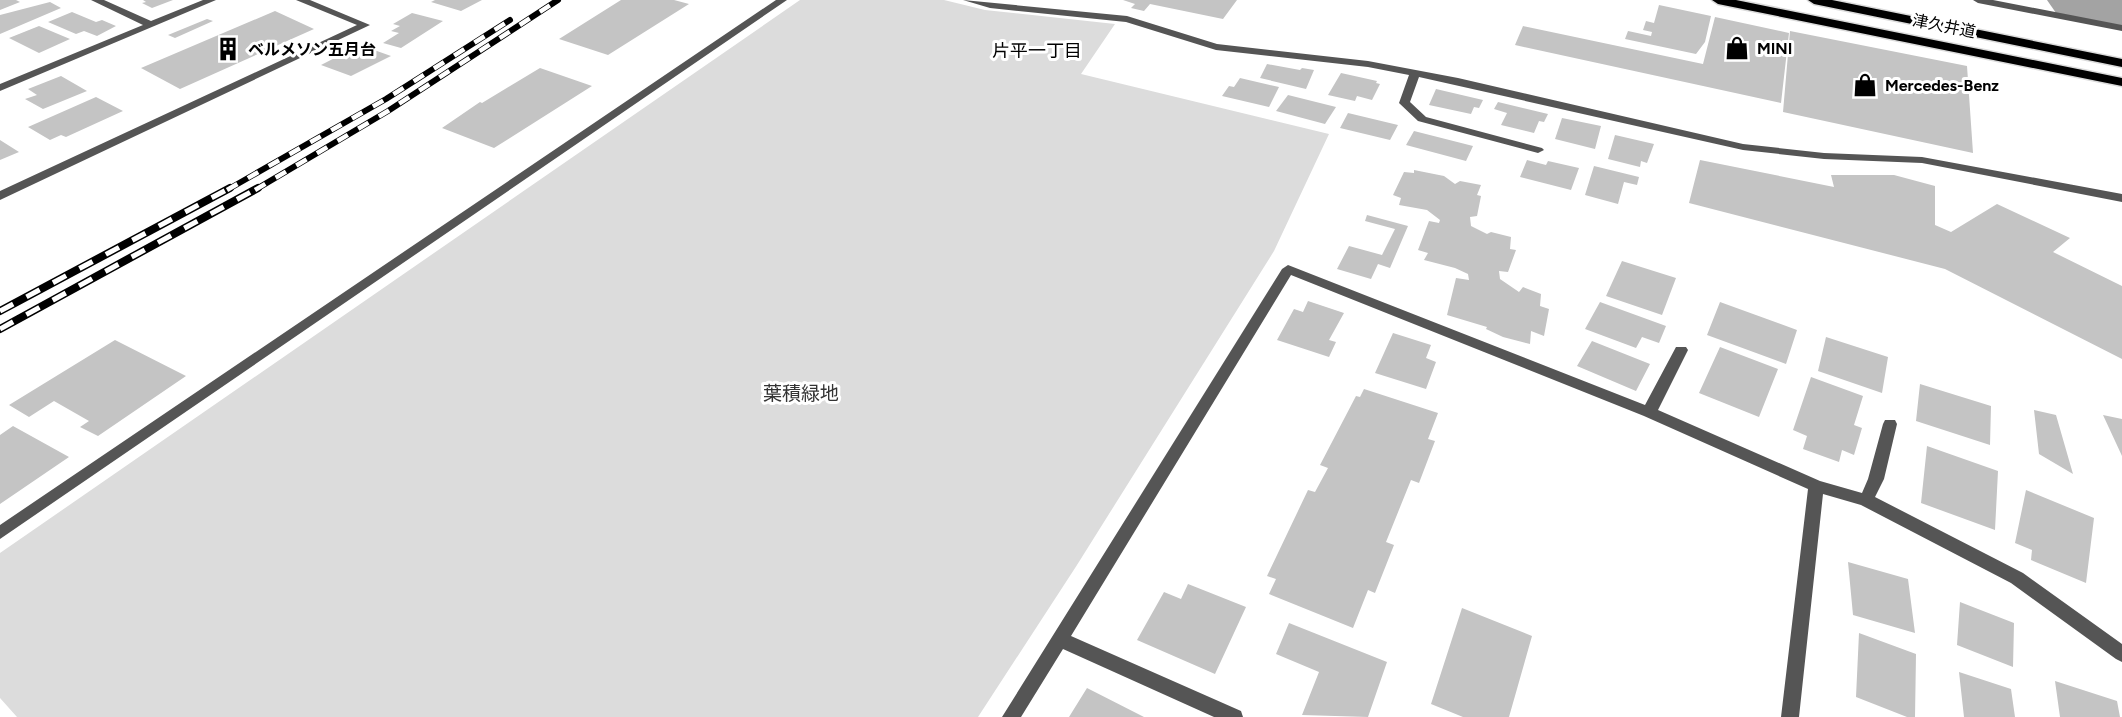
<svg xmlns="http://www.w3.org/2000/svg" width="2122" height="717" viewBox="0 0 2122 717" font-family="Figtree,'Noto Sans JP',sans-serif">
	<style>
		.green { fill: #dcdcdc }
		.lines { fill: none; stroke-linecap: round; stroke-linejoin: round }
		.river { fill: #a3a3a3; fill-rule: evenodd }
		.building { fill: #c4c4c4 }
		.primary-casing { stroke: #dbdbdb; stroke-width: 3 }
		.minor { fill: #555; fill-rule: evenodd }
		.primary { fill: #000; fill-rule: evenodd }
		.rail-far1-casing { stroke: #000; stroke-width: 6 }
		.rail-casing { stroke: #000; stroke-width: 8 }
		.rail-far1 { stroke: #fff; stroke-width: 4.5; stroke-dasharray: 12; stroke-linecap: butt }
		.rail { stroke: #fff; stroke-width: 5; stroke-dasharray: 15; stroke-linecap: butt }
		.labels { text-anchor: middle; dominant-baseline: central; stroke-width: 6; stroke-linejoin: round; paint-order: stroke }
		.far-street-label { font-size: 16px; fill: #000; stroke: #fff }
		.far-poi-label { font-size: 16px; font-weight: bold; fill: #000; stroke: #fff; text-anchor: start }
		.far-neighbourhood-label { font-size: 18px; fill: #000; stroke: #fff }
		.park-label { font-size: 19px; fill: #333; stroke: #fff }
	</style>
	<rect width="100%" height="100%" fill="#fff"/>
	<path class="green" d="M800 0H944L985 10 1115 24 1081 74 1329 134 1274 251 1077 565 978 717H17L0 698V553Z"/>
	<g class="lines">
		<path class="river" d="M2047 0H2122V26L2056 13Z"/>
	</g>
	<path class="building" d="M0 0H16L20 2 0 10Z
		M143 0H173L152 8 142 3 146 2Z
		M435 0H482L461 11 431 2Z
		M621 0H674L689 4 608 55 559 39Z
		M1123 0H1237L1223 19 1150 4 1144 11 1131 8 1135 4Z
		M50 2 61 8 0 34V15Z
		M1659 5 1711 16 1705 42 1696 54 1625 39 1628 31 1651 36 1652 32 1643 30 1646 21 1654 23Z
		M275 11 314 29 180 89 141 68Z
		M72 12 96 22 102 20 116 26 97 36 84 31 76 34 48 22Z
		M412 13 443 21 401 48 383 43 399 33 391 31 400 26 393 24Z
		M1715 17 1789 33 1781 103 1515 45 1523 26 1703 64Z
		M207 19 213 21 175 38 168 35Z
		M39 26 70 39 39 53 9 38Z
		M1790 31 1967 66 1973 153 1783 112Z
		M360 45 391 56 351 76 321 65Z
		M1267 64 1300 70 1302 68 1314 70 1306 89 1260 78Z
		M540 68 592 86 494 148 442 128 480 102 482 103Z
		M1341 73 1377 81 1376 83 1380 84 1372 100 1357 96 1355 101 1328 95Z
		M61 76 87 91 43 109 25 99 37 95 28 89Z
		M1240 78 1279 87 1269 107 1222 96 1229 86 1234 87Z
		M1436 89 1483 100 1479 108 1474 107 1471 114 1429 105Z
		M1288 95 1336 107 1325 124 1276 111Z
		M96 97 123 111 66 137 61 135 50 140 28 127Z
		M1498 102 1548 114 1544 122 1539 121 1534 133 1501 125 1507 113 1494 109Z
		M1348 113 1398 125 1390 140 1340 128Z
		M1562 118 1601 126 1595 149 1555 139Z
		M1414 131 1473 146 1466 161 1406 145Z
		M1615 135 1654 144 1647 163 1641 161 1640 167 1608 159Z
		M0 140 19 152 0 160Z
		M1527 160 1546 165 1548 161 1579 168 1571 190 1520 177Z
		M1700 160 1834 187 1831 175H1894L1935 186V225L1951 232 1997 204 2070 238 2053 252 2122 286V359L1945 269 1689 203Z
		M1594 166 1639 177 1637 185 1624 182 1618 204 1585 195Z
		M1414 170 1444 176 1455 184 1460 181 1481 185 1477 195 1481 196 1477 216 1470 217 1471 226 1487 234 1491 232 1511 237 1510 249 1516 250 1508 272 1499 271 1500 279 1519 292 1523 287 1541 294 1540 306 1549 309 1544 336 1531 331 1530 344 1503 337 1486 329 1487 327 1447 315 1456 278 1469 280 1468 274 1455 268 1424 260 1428 253 1418 250 1429 221 1439 223 1440 220 1427 210 1399 205 1401 198 1393 195 1404 172 1414 173Z
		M1367 215 1408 226 1390 268 1378 264 1371 279 1337 269 1349 246 1382 255 1395 229 1365 221Z
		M1622 261 1676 278 1662 315 1606 296Z
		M1308 301 1344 313 1329 340 1336 342 1329 357 1277 340 1294 309 1303 312Z
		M1600 302 1666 326 1659 343 1642 337 1636 348 1585 329Z
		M1720 302 1797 330 1786 364 1707 335Z
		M1393 333 1431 345 1426 358 1436 362 1426 389 1375 373Z
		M1826 337 1888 357 1882 393 1818 371Z
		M115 340 186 376 98 436 80 427 89 421 54 401 29 417 9 405Z
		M1592 341 1650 364 1636 391 1577 366Z
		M1720 347 1778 369 1759 417 1699 393Z
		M1811 377 1863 396 1854 425 1862 428 1854 455 1842 450 1839 462 1803 449 1807 436 1793 430Z
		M1920 384 1991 406 1990 445 1916 421Z
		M1364 389 1438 413 1428 439 1435 441 1419 483 1411 480 1386 542 1394 545 1375 593 1368 590 1353 628 1269 594 1276 579 1267 576 1308 490 1315 492 1328 468 1320 465 1356 396 1360 397Z
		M2034 410 2056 415 2073 474 2039 454Z
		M2103 415 2122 419V456Z
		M13 426 69 457 0 504V435Z
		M1927 446 1998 471 1995 530 1921 503Z
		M2026 490 2094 518 2086 583 2031 560 2032 550 2015 543Z
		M1848 562 1908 579 1915 633 1853 615Z
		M1188 584 1246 607 1215 674 1137 640 1164 592 1181 599Z
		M1960 602 2014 623 2013 667 1957 645Z
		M1462 608 1532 636 1509 717H1463L1431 704Z
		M1289 623 1387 662 1368 717 1302 715 1319 672 1276 654Z
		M1859 633 1916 654 1915 717H1907L1856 697Z
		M1959 672 2011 689 2015 717H1964Z
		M2055 681 2117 701 2120 717H2060Z
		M1087 688 1144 717H1069Z"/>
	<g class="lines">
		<g class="primary-casing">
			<path id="primary" d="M1712 0H1736L2122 78V86L1718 4Z
				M1808 0H1832L2122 59V67L1814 4Z"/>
		</g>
		<path class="minor" d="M91 0H104L151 21 203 0H216L0 91V84L143 25Z
			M296 0H310L370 25 0 200V191L357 25Z
			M776 0H787L0 539V525Z
			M963 0 1127 16 1217 44 1368 61 1458 78 1743 144 1824 153 1922 157 2122 194V202L1922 163 1824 159 1743 150 1419 77 1410 102 1426 117 1542 148 1544 150 1538 153 1418 121 1399 103 1409 75 1368 67 1216 50 1126 22 990 8Z
			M1973 0H1993L2122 25V31L1978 3Z
			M1288 265 1645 405 1676 347H1686L1688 350 1658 410 1820 481 1862 493 1868 479 1883 424 1885 420H1895L1897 424 1884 479 1875 497 2023 573 2122 644V662L2116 659 2011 583 1861 505 1823 494 1799 717H1781L1808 489 1644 416 1291 275 1071 636 1241 711 1243 717H1214L1063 649 1021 717H1002L1282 269Z"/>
		<use href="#primary" class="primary"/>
		<g class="rail-far1-casing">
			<path id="rail-far1" d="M227 190 386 99 510 20
				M255 190 388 111 558 0"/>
		</g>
		<g class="rail-casing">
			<path id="rail" d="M0 311 230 188
				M0 329 258 188"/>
		</g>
		<use href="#rail-far1" class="rail-far1"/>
		<use href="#rail" class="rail"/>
	</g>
	<defs>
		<g id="shop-bare" transform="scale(1.89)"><path d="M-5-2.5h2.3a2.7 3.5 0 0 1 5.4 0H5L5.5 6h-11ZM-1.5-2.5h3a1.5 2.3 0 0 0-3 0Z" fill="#000" stroke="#fff" stroke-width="2.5" paint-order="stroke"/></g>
		<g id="building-bare" transform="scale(1.89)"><path d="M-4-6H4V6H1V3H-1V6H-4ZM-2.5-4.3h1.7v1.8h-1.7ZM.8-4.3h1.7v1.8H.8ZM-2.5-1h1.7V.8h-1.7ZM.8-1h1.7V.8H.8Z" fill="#000" stroke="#fff" stroke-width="2.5" paint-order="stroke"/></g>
	</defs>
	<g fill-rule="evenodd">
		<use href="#shop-bare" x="1737" y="48"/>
		<use href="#building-bare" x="228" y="49"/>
		<use href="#shop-bare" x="1865" y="85"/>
	</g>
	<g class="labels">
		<g class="far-street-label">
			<text transform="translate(1944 26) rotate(11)">津久井道</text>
		</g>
		<g class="far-poi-label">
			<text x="1757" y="48">MINI</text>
			<text x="248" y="49">ベルメソン五月台</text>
			<text x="1885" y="85">Mercedes-Benz</text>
		</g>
		<g class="far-neighbourhood-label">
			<text x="1037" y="51">片平一丁目</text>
		</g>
		<g class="park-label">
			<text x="801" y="393">葉積緑地</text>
		</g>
	</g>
</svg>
